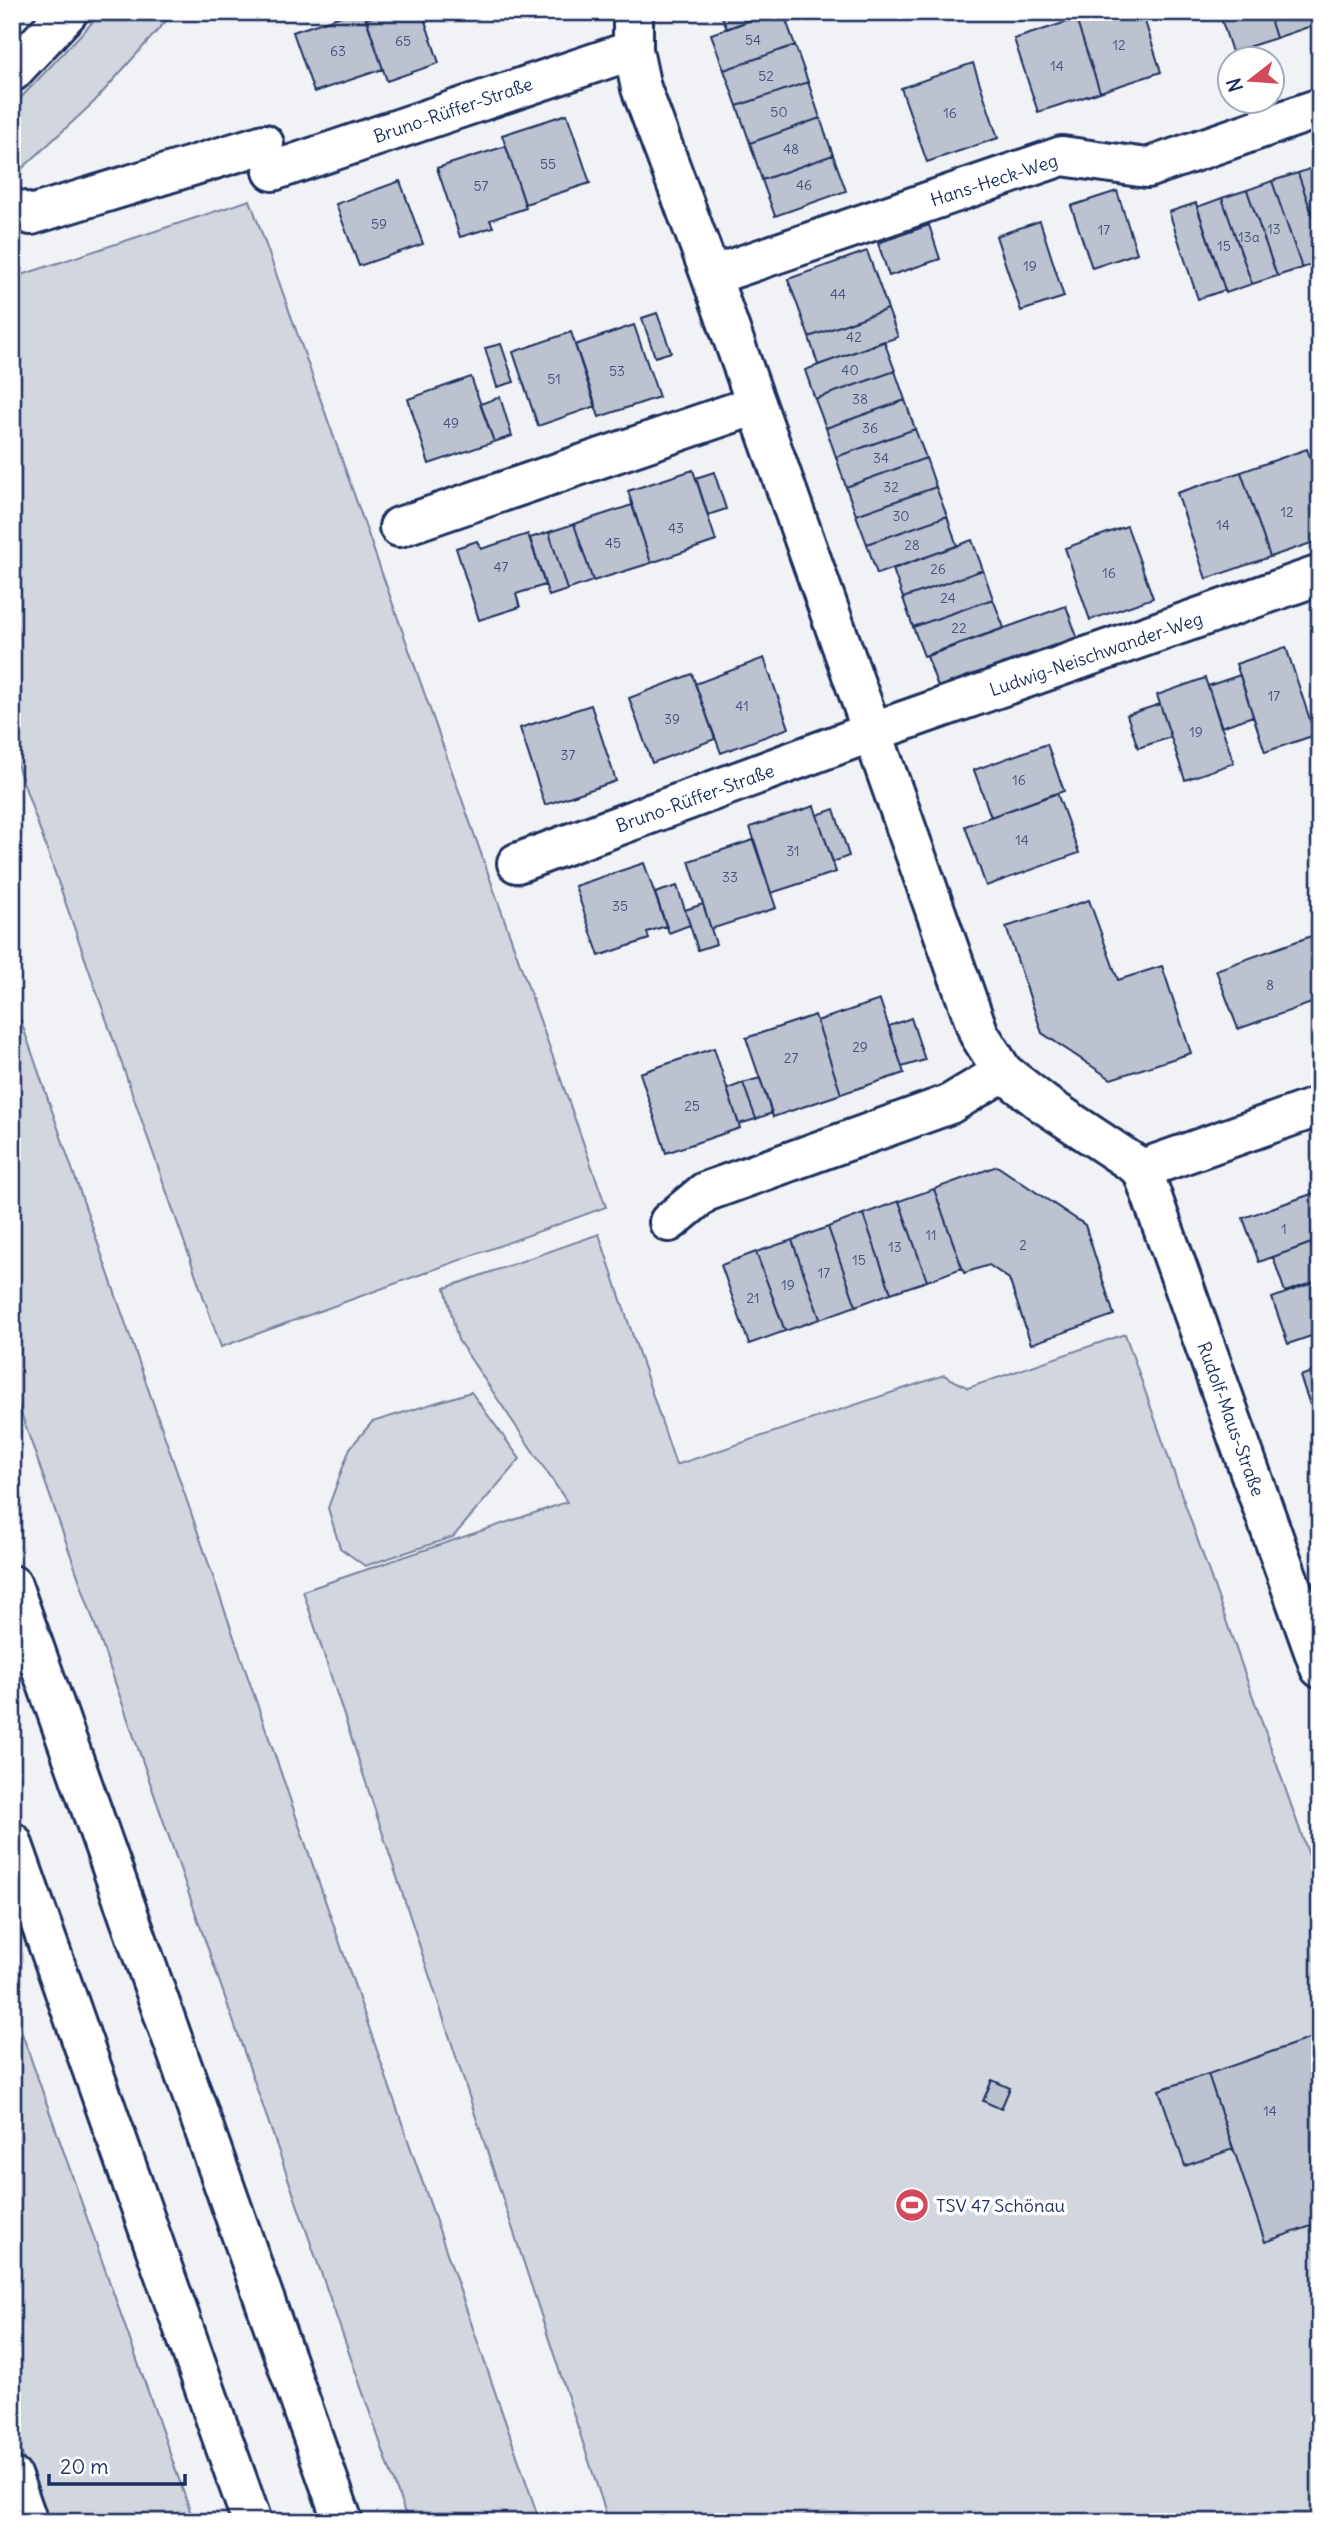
<svg xmlns="http://www.w3.org/2000/svg" width="1332" height="2534" viewBox="0 0 1332 2534" font-family="Delius,sans-serif">
	<style>
		.green { fill: #d2d6df; stroke: #76829e; stroke-width: 2 }
		.building { fill: #bcc2d0; stroke: #1b2f5e; stroke-width: 2 }
		.lines { fill: none; stroke-linecap: round; stroke-linejoin: round }
		.minor-casing { stroke: #1b2f5e; stroke-width: 44 }
		.highway-casing { stroke: #1b2f5e; stroke-width: 44 }
		.minor { stroke: #fff; stroke-width: 38 }
		.highway { stroke: #fff; stroke-width: 38 }
		.labels { text-anchor: middle; dominant-baseline: central; stroke-width: 7; stroke-linejoin: round; paint-order: stroke }
		.number-label { font-size: 14px; fill: #43547a }
		.street-label { font-size: 18px; fill: #1b2f5e; stroke: #fff }
		.poi-label { font-size: 18px; fill: #1b2f5e; stroke: #fff; text-anchor: start }
	</style>
	<rect width="100%" height="100%" fill="#f1f2f5"/>
	<filter id="ink" filterUnits="userSpaceOnUse"><feTurbulence type="fractalNoise" baseFrequency=".0143" numOctaves="2"/><feDisplacementMap in="SourceGraphic" scale="14" xChannelSelector="R" yChannelSelector="G"/><feConvolveMatrix kernelMatrix="1 2 1 2 8 2 1 2 1" color-interpolation-filters="sRGB"/></filter>
	<g filter="url(#ink)">
		<path class="green" d="M102 12H174L94 102 12 178V107Z
			M250 200 606 1207 221 1347 12 750V278Z
			M12 995 540 2522H408L12 1387Z
			M599 1234 676 1465 944 1375 968 1388 1125 1334 1320 1887V2522H609L303 1591 567 1502 458 1340 445 1288Z
			M471 1392 520 1459 453 1537 365 1566 340 1548 328 1508 350 1448 372 1422Z
			M12 2005 194 2522H47L12 2427Z"/>
		<path class="building" d="M353 12H364L383 69 314 92 293 32Z
			M386 12H422L439 63 387 81 366 19Z
			M720 12H773L727 29Z
			M773 12H783L795 45 724 70 711 34Z
			M1095 12H1142L1161 72 1100 92 1076 19Z
			M1219 12H1268L1276 38 1232 52Z
			M1268 12H1317L1320 23 1276 38Z
			M1076 19 1100 92 1038 112 1014 39Z
			M795 45 808 82 737 106 724 70Z
			M973 63 998 138 927 162 901 88Z
			M808 82 820 118 750 143 737 106Z
			M567 114 590 183 525 204 502 135Z
			M820 118 833 155 762 180 750 143Z
			M506 146 526 208 490 220 493 227 460 237 437 168Z
			M833 155 846 191 775 216 762 180Z
			M1320 165V238L1298 173Z
			M1298 173 1320 238V262L1302 268 1272 181Z
			M400 181 423 244 359 266 336 204Z
			M1272 181 1302 268 1277 276 1247 190Z
			M1247 190 1277 276 1252 284 1222 198Z
			M1117 191 1137 253 1092 268 1071 206Z
			M1222 198 1252 284 1226 293 1197 207Z
			M1196 203 1225 290 1198 299 1169 212Z
			M1040 221 1064 297 1021 311 996 236Z
			M929 225 940 259 889 276 878 243Z
			M867 251 888 309 809 337 788 279Z
			M888 309 898 337 818 365 809 337Z
			M657 313 671 352 655 357 642 318Z
			M634 325 659 397 599 417 575 345Z
			M571 332 596 406 538 426 513 352Z
			M884 341 895 371 815 399 805 370Z
			M501 344 514 382 497 387 485 348Z
			M895 371 905 400 826 428 815 399Z
			M471 377 494 442 429 464 408 399Z
			M500 397 512 436 494 442 480 404Z
			M905 400 915 429 836 457 826 428Z
			M915 429 926 458 846 487 836 457Z
			M1307 449 1320 485V540L1270 557 1241 472Z
			M926 458 936 487 856 515 846 487Z
			M693 470 716 541 651 563 628 491Z
			M714 472 726 509 708 515 696 478Z
			M1241 472 1270 557 1206 579 1177 493Z
			M936 487 947 516 867 544 856 515Z
			M632 505 651 563 593 581 574 524Z
			M947 516 957 546 877 574 867 544Z
			M574 524 593 581 567 590 549 532Z
			M1127 526 1153 598 1090 620 1065 548Z
			M549 532 567 590 549 596 530 538Z
			M528 534 545 585 516 594 520 607 479 620 456 548 477 541 481 549Z
			M972 540 983 570 903 598 893 569Z
			M983 570 993 599 913 627 903 598Z
			M993 599 1004 628 924 656 913 627Z
			M1066 606 1077 637 938 687 927 656Z
			M1286 647 1315 735 1265 752 1236 664Z
			M764 658 789 728 721 753 695 684Z
			M692 674 715 739 652 763 629 698Z
			M1240 675 1253 716 1221 727 1208 686Z
			M1205 678 1234 763 1185 780 1157 695Z
			M1160 704 1171 737 1138 748 1127 715Z
			M591 705 616 781 545 805 520 728Z
			M1047 744 1064 791 991 817 974 770Z
			M1057 793 1079 853 986 886 965 826Z
			M814 806 836 872 771 893 750 827Z
			M834 809 849 856 833 862 817 815Z
			M753 840 776 908 711 929 689 861Z
			M644 863 666 926 647 932 649 939 599 956 575 886Z
			M677 886 690 925 669 933 655 893Z
			M1089 900 1118 980 1162 966 1191 1053 1111 1079 1042 1033 1006 927Z
			M703 904 716 944 698 950 685 910Z
			M1320 933V1000L1238 1029 1216 970Z
			M880 1000 904 1073 841 1094 817 1021Z
			M815 1015 841 1094 773 1117 746 1038Z
			M911 1018 925 1060 902 1067 889 1026Z
			M714 1048 740 1128 666 1153 640 1073Z
			M760 1078 772 1113 756 1119 743 1083Z
			M743 1083 756 1119 739 1124 727 1089Z
			M997 1166 1085 1225 1114 1315 1031 1344 1009 1279 989 1265 964 1273 934 1189Z
			M934 1189 962 1268 927 1281 899 1201Z
			M1320 1191V1240L1259 1262 1243 1218Z
			M899 1201 927 1281 891 1293 863 1214Z
			M863 1214 891 1293 856 1306 828 1227Z
			M828 1227 856 1306 820 1319 792 1240Z
			M792 1240 820 1319 785 1331 756 1252Z
			M1311 1243 1320 1268V1280L1285 1292 1273 1257Z
			M756 1252 785 1331 749 1344 721 1265Z
			M1320 1280V1333L1288 1344 1272 1298Z
			M1320 1369V1418L1315 1419 1300 1376Z
			M1317 2036 1320 2043V2223L1265 2242 1208 2074Z
			M1208 2074 1233 2149 1185 2166 1159 2090Z
			M992 2080 1010 2088 1001 2109 983 2101Z"/>
		<g class="lines">
			<g class="minor-casing">
				<path id="minor" d="M633 12V50L641 88 711 276 979 1034 1003 1072 1044 1104 1142 1169 1320 1106
					M12 72 68 12
					M273 171 633 50
					M12 208 31 215 264 144
					M711 276 1062 156 1147 168 1320 108
					M399 527 756 405
					M517 863 872 732 1320 575
					M1142 1169 1320 1668
					M669 1222 705 1192 950 1104 1003 1072
					M12 2477 28 2522"/>
			</g>
			<g class="highway-casing">
				<path id="highway" d="M12 1585 343 2522
					M12 1842 252 2522"/>
			</g>
			<use href="#minor" class="minor"/>
			<use href="#highway" class="highway"/>
		</g>
	</g>
	<defs>
		<g id="stadium-disc" transform="scale(1.75)"><circle r="9.5" fill="#d1495b" stroke="#fff"/><path d="M0-5a6.5 5 0 1 0 0 10a6.5 5 0 1 0 0-10ZM-3.5-1.8h7v3.6h-7Z" fill="#fff"/></g>
	</defs>
	<g fill-rule="evenodd">
		<use href="#stadium-disc" x="912" y="2205"/>
	</g>
	<g class="labels">
		<g class="number-label">
			<text x="753" y="40">54</text>
			<text x="403" y="41">65</text>
			<text x="1119" y="45">12</text>
			<text x="338" y="51">63</text>
			<text x="1057" y="66">14</text>
			<text x="766" y="76">52</text>
			<text x="779" y="112">50</text>
			<text x="950" y="113">16</text>
			<text x="791" y="149">48</text>
			<text x="548" y="164">55</text>
			<text x="804" y="185">46</text>
			<text x="481" y="186">57</text>
			<text x="379" y="224">59</text>
			<text x="1274" y="229">13</text>
			<text x="1104" y="230">17</text>
			<text x="1249" y="237">13a</text>
			<text x="1224" y="246">15</text>
			<text x="1030" y="266">19</text>
			<text x="838" y="294">44</text>
			<text x="854" y="337">42</text>
			<text x="850" y="370">40</text>
			<text x="617" y="371">53</text>
			<text x="554" y="379">51</text>
			<text x="860" y="399">38</text>
			<text x="451" y="423">49</text>
			<text x="870" y="428">36</text>
			<text x="881" y="458">34</text>
			<text x="891" y="487">32</text>
			<text x="1287" y="512">12</text>
			<text x="901" y="516">30</text>
			<text x="1223" y="525">14</text>
			<text x="676" y="528">43</text>
			<text x="613" y="543">45</text>
			<text x="912" y="545">28</text>
			<text x="501" y="567">47</text>
			<text x="938" y="569">26</text>
			<text x="1109" y="573">16</text>
			<text x="948" y="598">24</text>
			<text x="959" y="628">22</text>
			<text x="1274" y="696">17</text>
			<text x="742" y="706">41</text>
			<text x="672" y="719">39</text>
			<text x="1196" y="732">19</text>
			<text x="568" y="755">37</text>
			<text x="1019" y="780">16</text>
			<text x="1022" y="840">14</text>
			<text x="793" y="851">31</text>
			<text x="730" y="877">33</text>
			<text x="620" y="906">35</text>
			<text x="1270" y="985">8</text>
			<text x="860" y="1047">29</text>
			<text x="791" y="1058">27</text>
			<text x="692" y="1106">25</text>
			<text x="1284" y="1229">1</text>
			<text x="931" y="1235">11</text>
			<text x="1023" y="1245">2</text>
			<text x="895" y="1247">13</text>
			<text x="859" y="1260">15</text>
			<text x="824" y="1273">17</text>
			<text x="788" y="1285">19</text>
			<text x="753" y="1298">21</text>
			<text x="1270" y="2111">14</text>
		</g>
		<g class="street-label">
			<text transform="translate(453 110) rotate(-19)">Bruno-Rüffer-Straße</text>
			<text transform="translate(994 180) rotate(-18)">Hans-Heck-Weg</text>
			<text transform="translate(1096 654) rotate(-19)">Ludwig-Neischwander-Weg</text>
			<text transform="translate(695 798) rotate(-20)">Bruno-Rüffer-Straße</text>
			<text transform="translate(1231 1419) rotate(70)">Rudolf-Maus-Straße</text>
		</g>
		<g class="poi-label">
			<text x="936" y="2205">TSV 47 Schönau</text>
		</g>
	</g>
	<rect width="1332" height="2534" fill="none" stroke="#fff" stroke-width="42"/>
	<rect x="21" y="21" width="1290" height="2492" fill="none" stroke="#1b2f5e" stroke-width="2.5" filter="url(#ink)"/>
	<g transform="translate(1251 80) rotate(253)"><circle r="33" fill="#ffffff" stroke="#a4acbf" stroke-width="2"/>
	<path d="M0-5L12 26L0 18L-12 26Z" fill="#d1495b"/>
	<text y="-10" font-size="19" font-weight="bold" text-anchor="middle" fill="#1b2f5e">N</text>
	</g>
	<path d="M49 2474v10h136v-10" fill="none" stroke="#1b2f5e" stroke-width="3.5"/>
	<text x="60" y="2474" font-size="21" fill="#1b2f5e" stroke="#ffffff" stroke-width="5" paint-order="stroke">20 m</text>
</svg>
